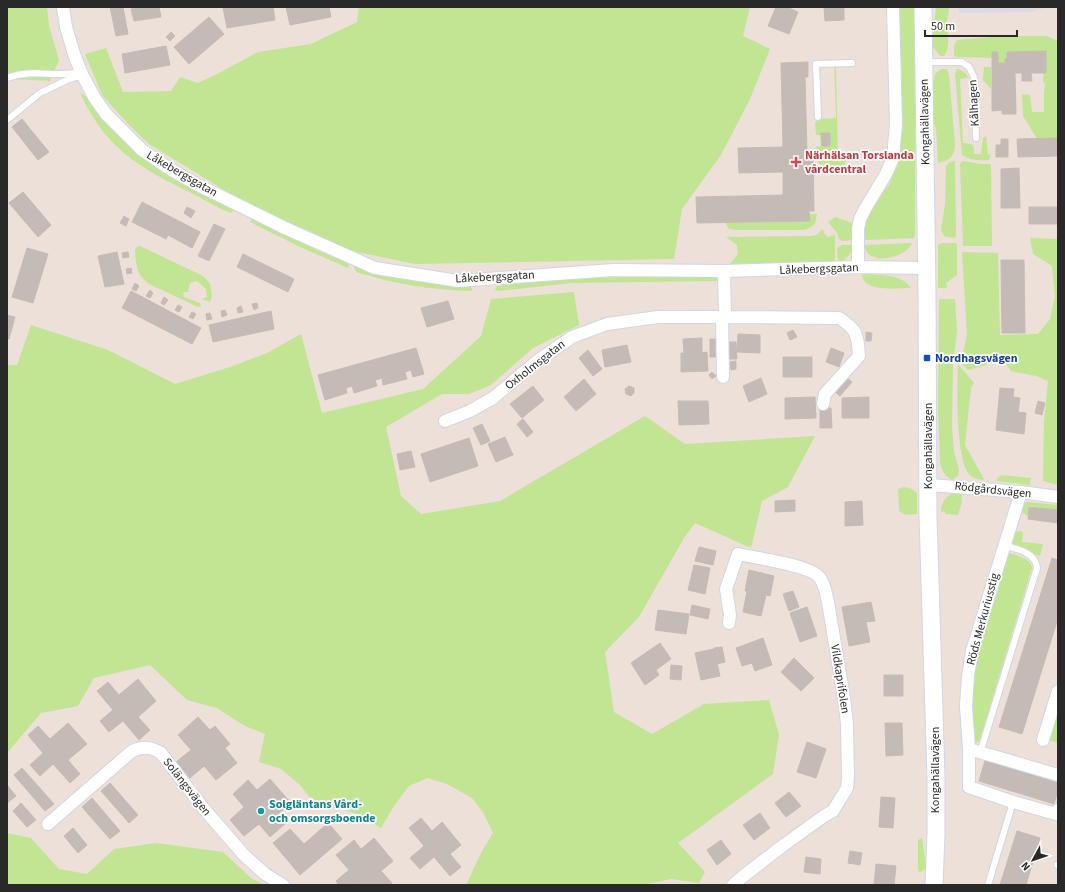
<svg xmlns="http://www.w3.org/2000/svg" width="1065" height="892" viewBox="0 0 1065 892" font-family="'Source Sans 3',sans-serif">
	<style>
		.industrial { fill: #dbdbe4 }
		.green { fill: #c1e593 }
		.building { fill: #c4bab6; stroke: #c7bcb3 }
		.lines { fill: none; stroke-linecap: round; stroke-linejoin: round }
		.lane-casing { stroke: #cfd7e3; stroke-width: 8 }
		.street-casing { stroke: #cfd7e3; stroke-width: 14 }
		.secondary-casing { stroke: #cfd7e3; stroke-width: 19 }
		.lane { stroke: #fff; stroke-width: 6 }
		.street { stroke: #fff; stroke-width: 12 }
		.secondary { stroke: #fff; stroke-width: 17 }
		.health-dot { fill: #e0444e; stroke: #fff; stroke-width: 1.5 }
		.transit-dot { fill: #1a4fb4; stroke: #fff; stroke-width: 1.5 }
		.culture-dot { fill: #0f9aa8; stroke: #fff; stroke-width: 1.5 }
		.labels { text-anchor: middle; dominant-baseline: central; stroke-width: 3.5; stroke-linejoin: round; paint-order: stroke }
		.street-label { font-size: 12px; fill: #292929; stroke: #fff }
		.health-label { font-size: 12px; font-weight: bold; fill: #be3a42; stroke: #fff; text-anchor: start }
		.transit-label { font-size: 12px; font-weight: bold; fill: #164399; stroke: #fff; text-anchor: start }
		.culture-label { font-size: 12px; font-weight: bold; fill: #0d838f; stroke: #fff; text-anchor: start }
	</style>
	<rect width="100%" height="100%" fill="#ece0d9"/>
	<path class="industrial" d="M959 7H1048L1031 12 959 13Z"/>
	<path class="green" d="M7 7H47L49 26 59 60 50 81 12 79 7 82Z
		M359 7H750L743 36 770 49 750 99 721 155 682 209 674 259 415 264 352 251 239 199 149 144 130 126 102 95 85 54 106 48 123 92 171 91 180 77 198 83 221 72 258 52 311 44 357 22Z
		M898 7H915V234L914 238 866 240 864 238C863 217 876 201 889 185L890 181 898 165 903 125 902 115V75Z
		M936 7H949C949 11 948 16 947 20 947 31 951 47 944 56H940L933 47V34Z
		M1002 36H1047L1058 41V138L1037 139 1023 116 1022 94 1030 95 1032 112H1044V94L1045 83 1043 82 1045 51 1007 52V59H1005V63H998V53L992 52V58L957 57 954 55V46L957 40Z
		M834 65H836L838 158 846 159 845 165 838 172H836V166H831L832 171C817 168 817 159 816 147L821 146 820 135H816L815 123 819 119 836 118Z
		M984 67H991V89L983 80Z
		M957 68C961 71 967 72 968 78L960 79 963 143 972 144 974 148V154H981L983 138 986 136 988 155 991 154 989 160C981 161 969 160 962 155L955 75Z
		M941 69H947L949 75 955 144C954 157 951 160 938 163L936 129 934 123 933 86 935 74Z
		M80 93 90 99 114 129 233 208 232 213C218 209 204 199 191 193 137 166 107 150 80 93Z
		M954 161 955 162 956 236 954 238 944 236 941 230 945 204 946 166 950 162Z
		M964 161 980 164H990L991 166 992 246H963L960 165 961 162Z
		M810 214H817L815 224 811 227 804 230H735L728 228 726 223 810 221Z
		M835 217 852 223 853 240 842 241 839 239 837 233 828 222Z
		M253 219 330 256 350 263 348 268 298 246 250 222Z
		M823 229 824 233 828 237 834 235 833 232 835 235V262L730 264 738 254 737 245 726 237 811 236 816 235Z
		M1030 238 1058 239V485L1043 481 1044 422 1048 381 1036 376 1011 371 1003 360 968 370 961 363 967 335 962 253 964 252 998 253 1000 335 1038 334 1050 319 1055 296 1052 266 1033 254Z
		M912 243C908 256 868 269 864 245Z
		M942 243H956L957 245V275L946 283 947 288H938V245Z
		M842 245H852C852 254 848 258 840 262L838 261 837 248Z
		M138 246H140L203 276 210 283 212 296 210 302 202 299 207 297 206 289 197 281 190 283 188 292H183L184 297 200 303 201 306 198 307 149 284C136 274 137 267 135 252V249Z
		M353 265C391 277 429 283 469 286L472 288V291C432 290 394 284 356 272Z
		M866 274C880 275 902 274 911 288 898 288 864 293 862 275Z
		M651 276H716L717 278V281L572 283 498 291 495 289 497 286C548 278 600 278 651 276Z
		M574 292 579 325 533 348 491 385 469 394H442L386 427 401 496 421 514 500 501 645 416 685 444 815 436 788 487 762 501 751 548 695 523 684 538 639 617 605 652 614 712 652 734 704 704 769 700 779 735 773 774 678 843 705 872 699 883 671 879 642 885H466L482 851 493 833 483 812 472 798 447 784 427 778 409 786 394 806 381 828 358 814 321 804 309 796 299 784 281 769 259 762 265 734 245 726 217 708 187 700 150 665 94 678 78 706 41 713 7 753V365H17L31 325 108 350 175 384 230 367 267 353 301 334 322 413 423 389 481 336 491 299Z
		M939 299H955L957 331 953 364 952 427 954 451 959 470 958 476 952 480C945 476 941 470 940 462L938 409Z
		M958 364 974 383 971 388 965 445 984 479 983 480C979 479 974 479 971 476 955 464 957 384 958 364Z
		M1001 475 1031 478 1030 485 997 481 996 480Z
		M904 487 912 489 917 493V514L905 515 899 511 898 489Z
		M954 493H959L962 495V502L958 515 946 514 944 511 941 512C941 503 945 496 954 493Z
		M1028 502 1058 505V510L1029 506 1028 516 1023 513 1022 509 1025 503Z
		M1017 531 1023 532 1022 542 1043 544 1040 556 1015 548 1012 544 1015 533Z
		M1009 553C1018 556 1031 558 1032 568L981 736 980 741 975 743 972 723V692L975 662Z
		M1058 707V743L1048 740Z
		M7 833 31 838 59 869 87 874 114 849 156 843 223 852 251 878 264 885H7Z
		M918 833V840L922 838 926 867 923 871 920 872 918 871Z"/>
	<path class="building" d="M110 7H123L128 34 116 36Z
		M142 7H159L161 17 134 21 131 9Z
		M229 7H273L275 20 227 28 223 8Z
		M286 7H329L331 17 290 25Z
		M776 7H787L798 12 789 34 768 26Z
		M824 7H844V20L825 21Z
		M209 17 224 34 189 64 174 47Z
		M171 32 175 36 170 41 166 37Z
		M166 46 170 65 125 73 122 54Z
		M1046 51V73H1031L1032 81H1022V73H1015L1016 114H1002V110L992 111V52H998V63H1005V59H1007V52Z
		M808 62V77H805L807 152H813L814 211H809L810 221 697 223 696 197 783 195V172L739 173 738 148 783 147 781 63Z
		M22 119 49 152 38 160 12 127Z
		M821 133H830V146H822Z
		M1058 138V156L1018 157 1017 139Z
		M1001 139H1008V157H996V145H1001Z
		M1019 168 1020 208H1001V169Z
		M23 192 51 225 38 237 9 203Z
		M142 202 200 232 192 248 168 235 166 239 132 222Z
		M187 207 195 211 191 218 184 213Z
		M1029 207H1058V224H1029Z
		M124 216 129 219 126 226 120 223Z
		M214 224 225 229 209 261 198 256Z
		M27 248 48 254 33 303 12 297Z
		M117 252 124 284 105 287 98 256Z
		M128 252 129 257 123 258 122 253Z
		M243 254 294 279 288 292 237 267Z
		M1001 260H1024L1025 333H1002Z
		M131 268 132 273 127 274 126 269Z
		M135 283 139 286 136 291 132 289Z
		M150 290 153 293 150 298 146 296Z
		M131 291 201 328 192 344 122 308Z
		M164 297 168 300 164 305 161 303Z
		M448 301 454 319 427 327 421 308Z
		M257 303 258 308 254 310 252 304Z
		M178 305 182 307 179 312 175 310Z
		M241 306 243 312 238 313 237 308Z
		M225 310 227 315 222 317 221 311Z
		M271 311 274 329 213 342 209 325Z
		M192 312 196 314 193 319 189 317Z
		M210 313 212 319 207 320 206 314Z
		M7 315 15 317 9 339H7Z
		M793 330 797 337 790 340 787 333Z
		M866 332 872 333 871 341H866Z
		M738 334 760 335V353L737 352Z
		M702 338V353L707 352 708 371 681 372V353H684L683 339Z
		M710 339H719V357H710Z
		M728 342H736L737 359H727Z
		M627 345 631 362 605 367 602 350Z
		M416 348 424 374 413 377 411 370 405 372 407 379 383 385 382 378 375 380 377 386 354 393 352 386 346 388 347 393 325 400 318 375Z
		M831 348 844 353 839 367 826 362Z
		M588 350 602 369 593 376 579 358Z
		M783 357H812V377H783Z
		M736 361V369L731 370 730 362Z
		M712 372 716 376 712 379 709 375Z
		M845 376 852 382 840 396 833 390Z
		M761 378 767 394 749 402 743 386Z
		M584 379 596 394 576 411 564 397Z
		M533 386 544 400 522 418 510 404Z
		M629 386 634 388V393L631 396 626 394 625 389Z
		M1000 388 1014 389 1013 397 1020 398 1018 412 1026 413 1024 434 996 430Z
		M815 397 816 418 785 419V398Z
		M869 397V418H842V398Z
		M678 401H708L709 424 679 425Z
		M1038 401 1045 403 1042 415 1035 413Z
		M820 408H831L832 428H820Z
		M523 419 533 432 527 437 517 424Z
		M482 424 490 441 481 445 473 428Z
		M505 437 513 455 496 462 488 444Z
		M469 438 478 466 430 482 421 454Z
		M411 451 415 467 400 470 397 454Z
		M795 500V511L775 512V501Z
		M862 501 863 525 845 526V502Z
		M1029 507 1058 510V523L1028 519Z
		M699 547 716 551 713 565 695 561Z
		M1052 558 1058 560V618L1022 734 999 727Z
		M694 565 710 568 705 594 688 590Z
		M749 570 774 576 770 596 766 595 761 616 743 612 747 591H745Z
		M793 591 799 607 789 611 783 594Z
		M871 602 875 621 866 622 870 642 849 646 842 607Z
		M692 605 710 609 708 619 690 615Z
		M807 607 817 636 800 642 790 613Z
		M658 610 689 614 686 634 655 630Z
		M763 638 772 665 755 671 752 663 742 666 736 648Z
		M660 643 671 659 656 670 659 675 645 685 631 663Z
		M722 647 725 662 717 664 714 648Z
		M714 649 720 676 701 680 695 653Z
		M794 658 814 678 801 691 781 672Z
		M671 665 682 666 681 680 670 679Z
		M884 675H903V696H884Z
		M138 679 156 701 138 717 150 730 139 740 123 721 109 732 100 721 113 710 97 691 108 682 119 695Z
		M198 717 210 730 215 726 230 744 225 748 237 763 216 780 204 766 190 778 176 762 191 750 178 735Z
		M68 723 87 744 68 760 80 774 70 783 53 764 40 776 30 765 43 753 28 735 38 726 50 739Z
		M885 723H902L903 755 886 756Z
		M807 742 826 749 816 778 797 772Z
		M985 760 1058 783V790L1054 804 979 781Z
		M22 768 54 804 45 811 14 775Z
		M270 779 291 803 278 814 286 823 270 837 259 824 244 836 230 820 244 807 233 794 248 780 257 790Z
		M110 783 138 815 129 823 101 791Z
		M7 785 16 796 7 803Z
		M789 792 801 806 786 817 775 803Z
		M881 797 895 798 893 828 879 827Z
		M92 798 120 831 110 839 82 807Z
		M21 803 36 820 27 827 13 811Z
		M760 813 770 828 754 840 743 825Z
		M421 818 432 831 442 822 461 845 450 854 461 867 450 876 434 857 420 869 410 858 424 846 409 828Z
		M328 823 342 839 300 875 273 843 290 829 304 844Z
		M73 828 87 845 78 853 64 836Z
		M1017 831 1040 838 1026 885H1000Z
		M374 838 393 861 381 871 392 883 390 885H362L360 883 357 885H339L336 881 349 870 336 855 354 840 361 849Z
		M721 840 731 854 717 865 707 850Z
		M850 851 862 853 860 865 848 863Z
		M806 857 821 859 820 874 804 872Z
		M876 864 896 866 894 885H874Z"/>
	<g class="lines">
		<g class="lane-casing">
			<path id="lane" d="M926 62H962L969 67 974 77 976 138
				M7 78C33 68 55 78 81 72
				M818 117 816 64 852 63
				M7 120 40 93 67 80 83 75
				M980 753 1037 568C1036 552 1016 549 1004 545
				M1057 865H1058
				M988 885 1013 802"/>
		</g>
		<g class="street-casing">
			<path id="street" d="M63 7 66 27 74 54 81 72 94 97 106 114 142 150 170 169 196 184 285 228 375 268 458 281 613 270 724 271 858 267 926 268
				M858 267V229L860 219 865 209 886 174 893 158 896 124 893 7
				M722 317 723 377
				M725 317 839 318C857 329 858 336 859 356L825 394 823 404
				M445 421 470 411 493 398 536 362 572 337 607 324 658 317H725L724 271
				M929 485 1021 492 1058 497
				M1021 492 972 651 968 676 966 707 969 749V787L1013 802 1056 814 1058 810
				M729 623 730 615 726 589 738 554C755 558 811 565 820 578 825 585 826 594 828 602L844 698 847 724 848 777 847 788 833 811 824 816 781 847 741 878 733 885
				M1043 740 1058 691
				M969 749 1058 775
				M48 824 132 751C143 746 151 747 161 753L204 809 244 855 265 874 283 885"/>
		</g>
		<g class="secondary-casing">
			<path id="secondary" d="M923 7 927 293 928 517 936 777V834L934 885"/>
		</g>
		<use href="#lane" class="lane"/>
		<use href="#street" class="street"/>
		<use href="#secondary" class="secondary"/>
	</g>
	<path class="health-dot" d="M794 156h4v4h4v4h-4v4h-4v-4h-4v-4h4z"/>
	<rect class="transit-dot" x="923" y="354" width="8" height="8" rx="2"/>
	<circle class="culture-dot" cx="261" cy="811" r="4"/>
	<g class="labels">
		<g class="street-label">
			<text transform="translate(974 103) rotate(-93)">Kålhagen</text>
			<text transform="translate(925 122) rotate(-91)">Kongahällavägen</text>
			<text transform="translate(182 174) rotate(30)">Låkebergsgatan</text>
			<text transform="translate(819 269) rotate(-2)">Låkebergsgatan</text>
			<text transform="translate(495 277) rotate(-3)">Låkebergsgatan</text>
			<text transform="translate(535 365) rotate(-38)">Oxholmsgatan</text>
			<text transform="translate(928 446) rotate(-90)">Kongahällavägen</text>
			<text transform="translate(993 490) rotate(6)">Rödgårdsvägen</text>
			<text transform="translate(983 619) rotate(-75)">Röds Merkuriusstig</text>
			<text transform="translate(840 679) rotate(81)">Vildkaprifolen</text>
			<text transform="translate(935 770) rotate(-90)">Kongahällavägen</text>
			<text transform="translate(187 787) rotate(52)">Solängsvägen</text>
		</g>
		<g class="health-label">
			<text x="805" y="155">Närhälsan Torslanda<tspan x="805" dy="14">vårdcentral</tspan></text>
		</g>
		<g class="transit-label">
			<text x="935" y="358">Nordhagsvägen</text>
		</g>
		<g class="culture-label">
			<text x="269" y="804">Solgläntans Vård-<tspan x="269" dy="14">och omsorgsboende</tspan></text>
		</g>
	</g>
	<rect width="1065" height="892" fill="none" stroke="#292929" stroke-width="16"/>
	<g transform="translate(1033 860) rotate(230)" stroke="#ffffff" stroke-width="3" paint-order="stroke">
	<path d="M0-3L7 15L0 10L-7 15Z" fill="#292929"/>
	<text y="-6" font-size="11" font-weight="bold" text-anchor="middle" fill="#292929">N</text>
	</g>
	<path d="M925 30v6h92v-6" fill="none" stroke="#292929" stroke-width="2"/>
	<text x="931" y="30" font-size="12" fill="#292929" stroke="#ffffff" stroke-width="3" paint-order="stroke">50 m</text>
</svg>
